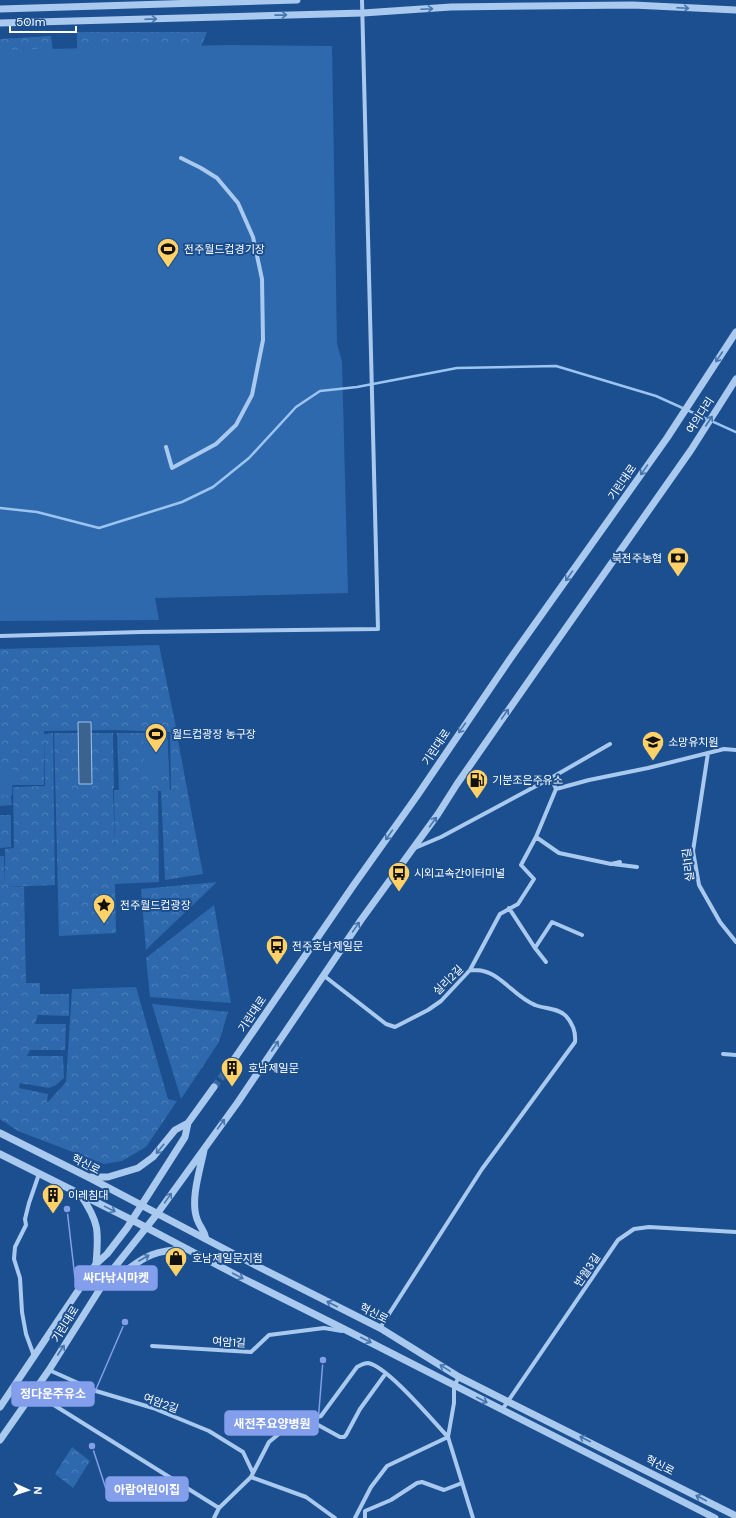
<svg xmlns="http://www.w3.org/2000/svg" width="736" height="1518" viewBox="0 0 736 1518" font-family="'DM Sans','Noto Sans KR',sans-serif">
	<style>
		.park { fill: url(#park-crowns) }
		.pitch { fill: #2e69ad }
		.water { fill: #3c6290; stroke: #9cc4f0 }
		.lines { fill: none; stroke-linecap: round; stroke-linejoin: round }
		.stream { stroke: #9cc4f0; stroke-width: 2.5 }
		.tertiary-tunnel { stroke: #3d69a0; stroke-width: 7; stroke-dasharray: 7 3.5; stroke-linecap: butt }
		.minor { stroke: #a9c9ee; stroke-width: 4 }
		.tertiary { stroke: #a9c9ee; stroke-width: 7 }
		.oneway { stroke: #4674ac }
		.labels { text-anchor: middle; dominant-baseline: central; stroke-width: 4; stroke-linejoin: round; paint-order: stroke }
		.poi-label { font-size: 11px; fill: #fff; stroke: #1b4f8f; text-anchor: start }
		.street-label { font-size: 11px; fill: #fff; stroke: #1b4f8f }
		.leader { fill: none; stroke: #839eea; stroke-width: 1.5 }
		.callout-dot { fill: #839eea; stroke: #1b4f8f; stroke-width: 1.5 }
		.callout { fill: #839eea; stroke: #839eea; stroke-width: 1.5 }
		.callout-label { font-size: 12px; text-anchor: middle; font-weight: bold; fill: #fff }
	</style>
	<defs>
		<pattern id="park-crowns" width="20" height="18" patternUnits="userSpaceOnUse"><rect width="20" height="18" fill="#2e69ad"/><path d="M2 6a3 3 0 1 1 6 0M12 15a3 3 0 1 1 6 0" fill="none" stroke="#4d80b9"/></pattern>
	</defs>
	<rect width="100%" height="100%" fill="#1b4f8f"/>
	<path class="park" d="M77 32H207L188 79 77 63Z
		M51 36 54 60 0 72V39Z
		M159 645 177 732H171L177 735 203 874 165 880 161 791H158L159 882 115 884 116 933 59 936 54 733H113L114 788H113L115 848 114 790H119L117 733H167L170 790H171L170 732 115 730 44 731V785H9L12 805 0 806V649Z
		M53 733 55 885 5 887V849L14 848 13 787 45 786 44 734Z
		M0 815H11V847L0 848Z
		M0 856H4L5 887H24L26 983H40V994H69V1016L38 1015 35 1024H66L65 1050H30L27 1056H63L64 1078 56 1085 49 1088 20 1083 19 1088 48 1094 47 1103 66 1082 72 989 136 987 168 1099 177 1101 146 1147 122 1161 104 1164 18 1131 0 1119Z
		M217 882 155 941 146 950 141 889Z
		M214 905 231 1003 150 997 146 958Z
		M152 1004 228 1012 219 1042 181 1099Z
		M72 1447 90 1461 73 1488 55 1474Z"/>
	<path class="pitch" d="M230 45 332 46 337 343 342 362 348 593 155 598 159 620 0 621V50Z
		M167 733 169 774H144L143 734Z
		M0 763H13L12 796 0 795Z"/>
	<path class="water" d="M78 722H91L92 784H79Z"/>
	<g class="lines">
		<path class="stream" d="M0 508 37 512 99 528 182 502 213 487 249 458 296 407 320 391 357 387 457 368 556 366 656 396 736 432"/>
		<path class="tertiary-tunnel" d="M214 1087 226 1071"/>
		<path class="minor" d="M166 447 172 468 216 444 236 425 252 395 263 340 262 279 253 237 238 203 217 178 201 168 181 158
			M0 636 141 632 378 629 362 0
			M708 753 693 851 699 885 720 922 736 942
			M551 778 556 789
			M556 789 589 780 648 768 724 749 736 750
			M536 837 559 853 611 864 620 862
			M415 848 441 837 551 778 610 744
			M613 864 637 867
			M509 908 535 948 546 962
			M535 948 552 922 582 935
			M323 975 386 1024 395 1027 428 1010 441 1001 470 970 500 914 518 904 534 879 521 865 536 837 556 789
			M723 1054 736 1055
			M380 1328 482 1169 575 1042C576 1032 573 1024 566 1016 559 1008 545 1009 535 1005 516 998 502 975 483 971 479 970 475 970 470 970
			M152 1346 251 1352 269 1335 324 1328 342 1331V1330
			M34 1356 26 1334 22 1312 20 1278 14 1259 15 1247 26 1225 25 1219 29 1203 39 1174
			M49 1370 96 1391 153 1408 209 1431 243 1452 253 1473 251 1477 219 1508 214 1518
			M459 1377 454 1386V1403L448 1437 473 1518
			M33 1392 219 1508
			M502 1410 618 1240 634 1229 649 1227 736 1232
			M309 1420 340 1437H344L346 1435 360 1409 386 1373
			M253 1473 269 1442 290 1425 321 1416 357 1367C361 1365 364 1363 368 1363 387 1366 433 1421 448 1437L387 1466 371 1487 355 1518
			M251 1477 306 1497 335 1518
			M365 1518V1511L391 1500 417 1483 422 1482 444 1490 462 1483"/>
		<path class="tertiary" d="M0 9 297 0
			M0 23 363 13 451 7 633 5 736 10
			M226 1071 353 886 417 796 510 659 667 438 736 332
			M0 1133 88 1177 253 1264 380 1328 459 1377 736 1516
			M204 1150C200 1170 190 1200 197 1219 200 1228 204 1229 206 1239
			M0 1154 132 1220 242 1278 342 1328 715 1518
			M90 1177H108L138 1168 153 1157 175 1130 188 1123
			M80 1194C99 1222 99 1230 96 1264
			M110 1273 122 1274C145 1255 157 1250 187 1249
			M0 1407 96 1264 107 1254 127 1228 185 1137 188 1123 214 1087
			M0 1440 49 1370 110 1273 157 1214 238 1102 361 920 438 814 457 784 533 675 691 450 736 379"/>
	</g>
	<defs><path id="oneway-shaft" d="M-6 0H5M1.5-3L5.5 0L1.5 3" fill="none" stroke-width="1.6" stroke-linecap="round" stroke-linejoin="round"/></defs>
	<g class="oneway">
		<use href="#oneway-shaft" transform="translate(683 8) rotate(3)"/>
		<use href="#oneway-shaft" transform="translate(427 9) rotate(-3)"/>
		<use href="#oneway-shaft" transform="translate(281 15) rotate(-1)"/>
		<use href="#oneway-shaft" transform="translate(151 19) rotate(-2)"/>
		<use href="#oneway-shaft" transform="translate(719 357) rotate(124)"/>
		<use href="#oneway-shaft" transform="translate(709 421) rotate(-57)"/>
		<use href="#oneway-shaft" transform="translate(644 470) rotate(125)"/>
		<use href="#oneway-shaft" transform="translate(569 576) rotate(125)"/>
		<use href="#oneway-shaft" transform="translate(505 714) rotate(-55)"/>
		<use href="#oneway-shaft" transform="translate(462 728) rotate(125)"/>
		<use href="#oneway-shaft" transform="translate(433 822) rotate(-54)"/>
		<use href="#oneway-shaft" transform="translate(389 835) rotate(125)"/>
		<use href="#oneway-shaft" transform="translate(356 927) rotate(-55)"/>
		<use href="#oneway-shaft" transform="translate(275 1046) rotate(-56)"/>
		<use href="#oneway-shaft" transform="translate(221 1124) rotate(-54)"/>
		<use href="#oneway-shaft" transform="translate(160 1149) rotate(129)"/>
		<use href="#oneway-shaft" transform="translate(168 1198) rotate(-55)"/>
		<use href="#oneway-shaft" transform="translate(110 1209) rotate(26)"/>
		<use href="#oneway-shaft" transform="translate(144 1258) rotate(-30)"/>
		<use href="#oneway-shaft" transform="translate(238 1276) rotate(28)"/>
		<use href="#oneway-shaft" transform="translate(332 1304) rotate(-153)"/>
		<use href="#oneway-shaft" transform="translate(366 1340) rotate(27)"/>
		<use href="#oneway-shaft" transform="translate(61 1350) rotate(-57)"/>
		<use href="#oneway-shaft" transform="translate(445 1368) rotate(-148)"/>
		<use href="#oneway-shaft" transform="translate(482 1400) rotate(27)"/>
		<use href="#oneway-shaft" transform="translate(585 1439) rotate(-153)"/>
		<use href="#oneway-shaft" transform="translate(701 1498) rotate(-153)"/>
	</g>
	<defs>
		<g id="stadium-pin" transform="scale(1.15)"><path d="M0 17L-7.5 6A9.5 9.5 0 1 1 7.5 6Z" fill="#ffd166" stroke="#1b4f8f"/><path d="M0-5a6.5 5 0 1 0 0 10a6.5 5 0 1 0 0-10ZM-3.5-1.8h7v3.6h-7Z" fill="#111"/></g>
		<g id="bank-pin" transform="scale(1.15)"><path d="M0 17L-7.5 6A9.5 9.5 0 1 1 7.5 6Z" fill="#ffd166" stroke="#1b4f8f"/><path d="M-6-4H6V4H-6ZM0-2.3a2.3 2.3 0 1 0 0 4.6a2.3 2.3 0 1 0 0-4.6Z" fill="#111"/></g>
		<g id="school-pin" transform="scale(1.15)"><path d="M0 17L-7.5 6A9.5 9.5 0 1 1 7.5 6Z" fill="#ffd166" stroke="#1b4f8f"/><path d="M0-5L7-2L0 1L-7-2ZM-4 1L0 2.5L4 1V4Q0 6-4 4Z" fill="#111"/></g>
		<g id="fuel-pin" transform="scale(1.15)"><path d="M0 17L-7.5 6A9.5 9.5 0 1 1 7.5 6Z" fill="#ffd166" stroke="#1b4f8f"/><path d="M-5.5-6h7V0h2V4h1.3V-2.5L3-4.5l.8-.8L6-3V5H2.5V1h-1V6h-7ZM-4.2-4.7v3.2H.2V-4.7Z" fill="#111"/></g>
		<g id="bus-pin" transform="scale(1.15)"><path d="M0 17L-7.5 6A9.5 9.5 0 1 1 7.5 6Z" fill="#ffd166" stroke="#1b4f8f"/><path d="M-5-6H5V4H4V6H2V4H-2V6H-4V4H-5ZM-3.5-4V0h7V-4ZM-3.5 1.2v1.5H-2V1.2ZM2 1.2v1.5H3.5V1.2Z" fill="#111"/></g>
		<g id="sight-pin" transform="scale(1.15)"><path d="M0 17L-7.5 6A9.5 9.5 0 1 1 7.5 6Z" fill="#ffd166" stroke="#1b4f8f"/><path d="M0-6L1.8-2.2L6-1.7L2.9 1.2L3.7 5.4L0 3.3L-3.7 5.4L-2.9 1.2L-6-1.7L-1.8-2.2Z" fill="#111"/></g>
		<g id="building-pin" transform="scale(1.15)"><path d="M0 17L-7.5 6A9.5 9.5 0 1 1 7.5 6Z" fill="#ffd166" stroke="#1b4f8f"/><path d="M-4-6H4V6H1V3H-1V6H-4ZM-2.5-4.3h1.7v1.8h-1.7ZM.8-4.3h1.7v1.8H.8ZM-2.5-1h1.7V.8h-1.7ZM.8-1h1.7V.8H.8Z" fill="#111"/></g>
		<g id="shop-pin" transform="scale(1.15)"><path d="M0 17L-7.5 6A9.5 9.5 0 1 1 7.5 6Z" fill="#ffd166" stroke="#1b4f8f"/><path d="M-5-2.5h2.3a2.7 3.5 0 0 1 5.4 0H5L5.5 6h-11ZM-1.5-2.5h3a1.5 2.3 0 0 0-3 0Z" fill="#111"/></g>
	</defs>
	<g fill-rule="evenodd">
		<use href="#stadium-pin" x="168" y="249"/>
		<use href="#bank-pin" x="678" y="558"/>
		<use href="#stadium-pin" x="156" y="734"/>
		<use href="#school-pin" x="653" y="742"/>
		<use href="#fuel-pin" x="477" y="780"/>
		<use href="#bus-pin" x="399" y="873"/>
		<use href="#sight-pin" x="104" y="905"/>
		<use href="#bus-pin" x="277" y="946"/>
		<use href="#building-pin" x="232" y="1068"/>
		<use href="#building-pin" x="53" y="1195"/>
		<use href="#shop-pin" x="176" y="1258"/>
	</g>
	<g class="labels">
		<g class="poi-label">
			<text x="184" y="249">전주월드컵경기장</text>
			<text x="662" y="558" text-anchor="end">북전주농협</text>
			<text x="172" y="734">월드컵광장 농구장</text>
			<text x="668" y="742">소망유치원</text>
			<text x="492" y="780">기분조은주유소</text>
			<text x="414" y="873">시외고속간이터미널</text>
			<text x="120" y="905">전주월드컵광장</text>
			<text x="292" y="946">전주호남제일문</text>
			<text x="248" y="1068">호남제일문</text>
			<text x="68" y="1195">이레침대</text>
			<text x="192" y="1258">호남제일문지점</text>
		</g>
		<g class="street-label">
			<text transform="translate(700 415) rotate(-57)">여의다리</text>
			<text transform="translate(622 482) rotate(-55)">기린대로</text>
			<text transform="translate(436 747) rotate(-56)">기린대로</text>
			<text transform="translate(688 865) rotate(-97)">실리1길</text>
			<text transform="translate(448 980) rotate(-45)">실리2길</text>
			<text transform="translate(252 1014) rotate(-56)">기린대로</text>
			<text transform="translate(86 1164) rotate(27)">혁신로</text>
			<text transform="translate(587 1270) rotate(-56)">반월3길</text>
			<text transform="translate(374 1313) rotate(27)">혁신로</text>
			<text transform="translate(65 1324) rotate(-58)">기린대로</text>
			<text transform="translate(229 1342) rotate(3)">여암1길</text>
			<text transform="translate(161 1403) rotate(20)">여암2길</text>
			<text transform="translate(660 1465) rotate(27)">혁신로</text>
		</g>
	</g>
	<path class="leader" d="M67 1209L75 1278M125 1322L94 1394M323 1360L318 1423M92 1446L106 1489"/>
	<g class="callout-dot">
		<circle cx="67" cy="1209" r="4"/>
		<circle cx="125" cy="1322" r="4"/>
		<circle cx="323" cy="1360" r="4"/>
		<circle cx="92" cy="1446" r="4"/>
	</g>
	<g class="callout">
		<rect x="75" y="1266" width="82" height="24" rx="4"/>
		<rect x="12" y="1382" width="82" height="24" rx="4"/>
		<rect x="225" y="1411" width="93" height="24" rx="4"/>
		<rect x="106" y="1477" width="82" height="24" rx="4"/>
	</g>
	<g class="callout-label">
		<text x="116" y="1282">싸다낚시마켓</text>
		<text x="53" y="1398">정다운주유소</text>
		<text x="272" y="1428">새전주요양병원</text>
		<text x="147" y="1494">아람어린이집</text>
	</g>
	<g transform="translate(28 1490) rotate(93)" stroke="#1b4f8f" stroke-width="3" paint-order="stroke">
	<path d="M0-3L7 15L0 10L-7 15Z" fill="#ffffff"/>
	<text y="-6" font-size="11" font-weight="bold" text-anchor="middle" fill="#ffffff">N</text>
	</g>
	<path d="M10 26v6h66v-6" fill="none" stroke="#ffffff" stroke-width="2"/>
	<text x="16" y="26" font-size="12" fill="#ffffff" stroke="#1b4f8f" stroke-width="3" paint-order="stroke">50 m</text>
</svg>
